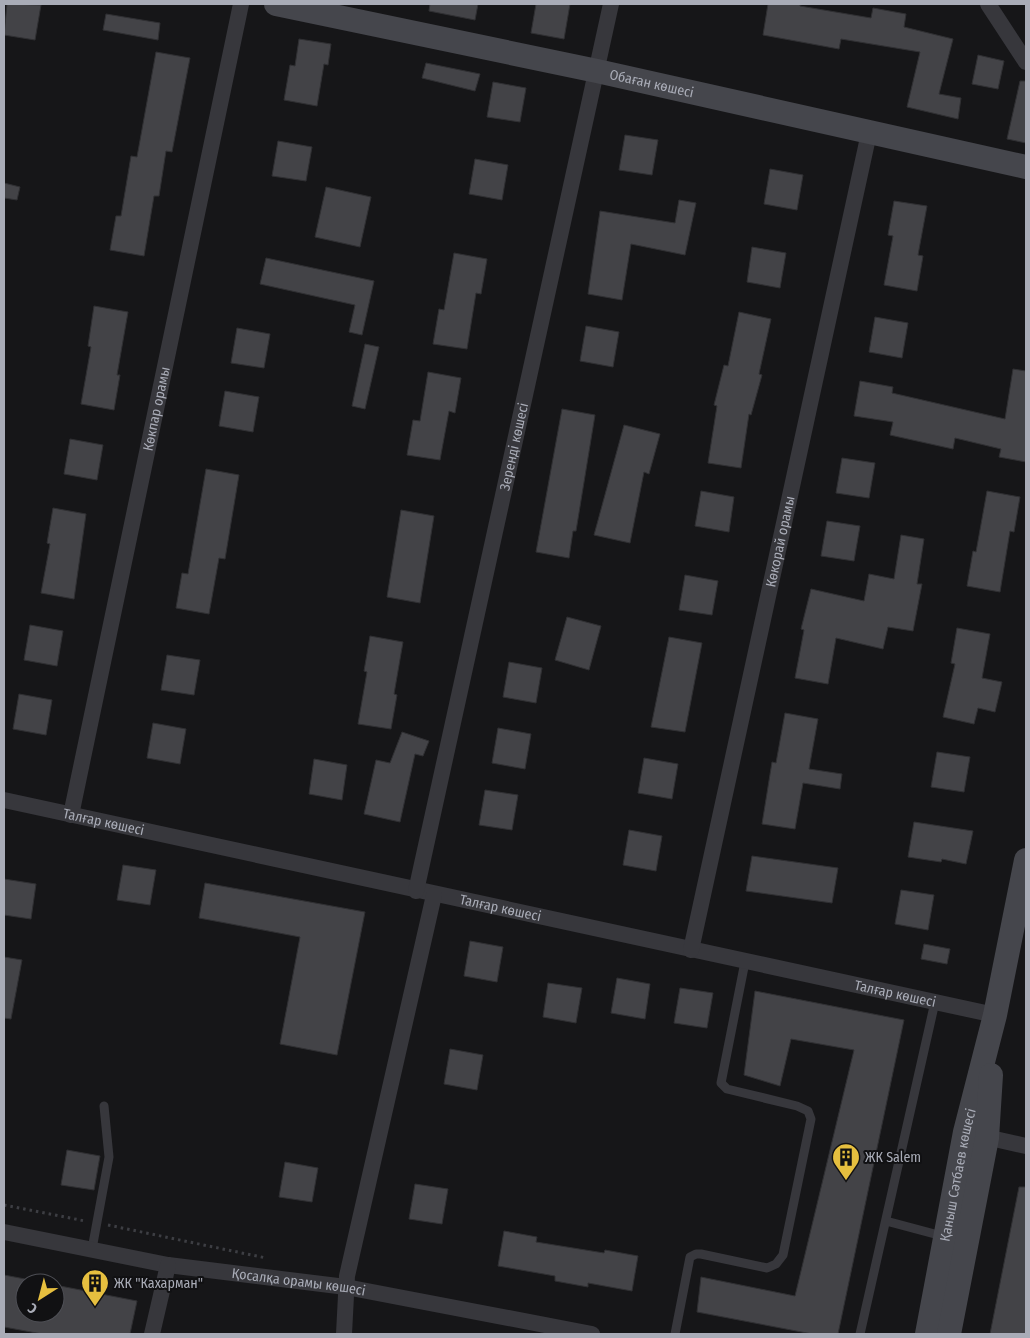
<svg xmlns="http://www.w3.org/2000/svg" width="1030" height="1338" viewBox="0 0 1030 1338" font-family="'Fira Sans Condensed',sans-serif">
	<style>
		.building { fill: #434347; stroke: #303033 }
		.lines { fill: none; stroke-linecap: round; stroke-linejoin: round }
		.path { stroke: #3d3e43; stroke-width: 3; stroke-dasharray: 2.5 4; stroke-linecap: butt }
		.lane { stroke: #37373c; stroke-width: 9 }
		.street { stroke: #37373c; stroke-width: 16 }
		.secondary { stroke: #45464c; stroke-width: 24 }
		.labels { text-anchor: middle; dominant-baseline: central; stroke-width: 4; stroke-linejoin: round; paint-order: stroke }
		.street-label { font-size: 14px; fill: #a9acb7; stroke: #111113 }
		.poi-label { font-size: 14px; fill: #a9acb7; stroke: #111113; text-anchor: start }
	</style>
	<rect width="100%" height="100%" fill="#161618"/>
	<path class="building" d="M7 4 41 5 35 40 4 35Z
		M430 4H478L475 20 429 11Z
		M536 4H570L564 39 531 33Z
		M768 4H800V6L871 18 873 8 906 14 904 27 953 39 939 94 961 98 958 119 907 107 920 52 841 39 839 49 763 35Z
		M106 14 160 23 158 40 103 30Z
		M299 39 331 44 328 65 324 64 317 106 284 100 290 65 295 66Z
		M156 52 190 58 172 152 166 151 159 196H154L144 256 110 250 116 216H121L131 156 137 157Z
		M978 55 1004 61 998 89 972 84Z
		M426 63 480 74 475 91 422 78Z
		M1020 81H1026V143L1007 139Z
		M493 82 526 88 520 122 487 117Z
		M625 135 658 140 652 175 619 170Z
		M278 141 312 147 306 181 272 176Z
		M475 159 508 165 502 200 469 194Z
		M770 169 803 175 797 210 764 204Z
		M4 183 20 187 17 200 4 198Z
		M326 187 371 197 360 247 315 237Z
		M679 200 696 203 685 255 631 244 622 300 588 294 600 211 675 223Z
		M894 201 927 206 918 255 923 256 917 291 884 285 893 236 888 235Z
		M752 247 786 253 780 288 747 282Z
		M454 253 487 259 481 294 476 293 467 349 433 344 439 309 444 310Z
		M266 258 374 281 362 335 349 332 355 305 260 284Z
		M94 306 128 312 117 375H120L114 410 81 404 91 347 88 346Z
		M739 312 771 319 759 374 762 375 751 415 749 414 741 468 708 463 717 406 714 405 724 365 728 366Z
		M875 317 908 323 902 358 869 352Z
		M586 326 619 332 613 367 580 361Z
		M237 328 270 334 264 368 231 363Z
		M365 344 379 347 365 409 352 406Z
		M1013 369 1026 371V462L999 457 1001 449 955 438 953 449 890 435 893 422 854 416 860 381 893 387 892 393 1005 419Z
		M428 372 461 378 455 413 449 411 440 460 407 455 413 420 420 421Z
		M225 391 259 397 253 432 219 426Z
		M562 409 595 415 576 531H573L569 558 536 552Z
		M624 425 660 434 649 474 644 472 630 543 594 535Z
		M70 439 103 445 97 480 64 474Z
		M842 458 875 463 869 498 836 493Z
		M206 469 239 475 225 559 219 558 209 614 176 608 182 573 188 574Z
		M701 491 734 497 729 532 695 526Z
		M987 491 1020 497 1014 532 1010 531 1000 592 967 586 973 551 976 552Z
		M53 508 86 514 74 599 41 593 50 544 47 543Z
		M401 510 434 516 420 603 387 597Z
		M827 521 860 526 854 561 821 556Z
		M901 535 924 539 917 584H922L913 631 888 627 883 649 836 638 828 684 795 678 804 630 801 629 811 589 864 601 869 574 894 579Z
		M685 575 718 581 712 615 679 610Z
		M567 617 601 626 589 670 555 660Z
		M30 625 63 631 57 666 24 660Z
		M957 628 990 634 982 678 1002 682 995 712 978 708 974 724 943 717 955 664 951 663Z
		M370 636 403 642 394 694 397 695 391 729 358 724 367 672 364 671Z
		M669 637 702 643 685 732 651 727Z
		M167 655 200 660 194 695 161 690Z
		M509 662 542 668 536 703 503 697Z
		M19 694 52 700 46 735 13 729Z
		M785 713 818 719 809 769 842 774 840 789 803 783 795 829 762 824 772 762 776 763Z
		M153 723 186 729 180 764 147 758Z
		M498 728 531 734 525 769 492 763Z
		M402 732 429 741 423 756 415 754 400 822 364 814 376 760 390 763Z
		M937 752 970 757 964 792 931 787Z
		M644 758 678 764 672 799 638 793Z
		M314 759 347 765 342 800 309 794Z
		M485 790 518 795 512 830 479 825Z
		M914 822 973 831 966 864 942 859 941 862 908 857Z
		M629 830 662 836 656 871 623 865Z
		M752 856 838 868 832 903 746 891Z
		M123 865 156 870 150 905 117 900Z
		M4 879 36 884 31 919 4 915Z
		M205 883 365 912 337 1055 280 1044 300 937 199 918Z
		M901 890 934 895 928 930 895 924Z
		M470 941 503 947 497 982 464 976Z
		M924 944 950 949 947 964 921 959Z
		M4 957 22 960 11 1019 4 1018Z
		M617 978 650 984 645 1019 611 1013Z
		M548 983 582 988 576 1023 543 1017Z
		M680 988 713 993 707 1028 674 1023Z
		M755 991 904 1020 838 1334H812L697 1312 701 1277 795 1296 854 1050 791 1039 780 1086 744 1075Z
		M450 1049 483 1055 477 1090 444 1084Z
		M67 1150 100 1156 94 1190 61 1185Z
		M285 1162 318 1168 312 1202 279 1197Z
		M415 1184 448 1189 442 1224 409 1219Z
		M1019 1187H1026V1334H990Z
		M504 1231 537 1237 536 1242 604 1253 605 1250 638 1256 632 1291 588 1283V1287L555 1281V1276L498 1266Z
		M4 1275 25 1279V1313H55V1285L137 1301 130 1334H42L4 1327Z"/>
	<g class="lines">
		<path class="path" d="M4 1205 85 1221
			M108 1225 266 1258"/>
		<path class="lane" d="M886 1221 946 1237
			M92 1249 109 1157 104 1106
			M675 1334 690 1257 696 1254H701L767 1268 776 1264 783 1255 811 1119 808 1111 797 1106 727 1089 721 1083 745 962
			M860 1334 935 1002"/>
		<g class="street">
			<path d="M988 4 1026 62"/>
			<path id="s1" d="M4 800 995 1015"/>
			<path id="s2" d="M71 815 241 4"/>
			<path id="s3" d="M416 891 611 4"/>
			<path id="s4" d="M691 950 869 133"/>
			<path d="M977 1135 1026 1146"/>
			<path id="s5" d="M4 1232 168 1265 346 1287 592 1334"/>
			<path d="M152 1334 168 1265"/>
			<path d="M344 1334 347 1276 434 895"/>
		</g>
		<g class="secondary">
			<path id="s6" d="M276 4 597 71 1026 167"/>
			<path id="s7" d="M927 1334 965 1132 995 1015 1026 860"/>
			<path d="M949 1334 987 1138 991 1075"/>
		</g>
	</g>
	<defs>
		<g id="building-pin" transform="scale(1.4375)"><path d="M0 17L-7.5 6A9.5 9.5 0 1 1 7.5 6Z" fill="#e6bf3f" stroke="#111113"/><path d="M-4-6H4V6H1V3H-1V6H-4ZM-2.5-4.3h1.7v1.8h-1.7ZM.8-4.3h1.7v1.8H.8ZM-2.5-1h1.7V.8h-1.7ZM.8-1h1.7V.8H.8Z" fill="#111"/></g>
	</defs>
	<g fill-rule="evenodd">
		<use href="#building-pin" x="846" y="1157"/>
		<use href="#building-pin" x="95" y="1283"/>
	</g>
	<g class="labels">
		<g class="street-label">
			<text stroke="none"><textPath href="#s6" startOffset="384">Обаған көшесі</textPath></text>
			<text stroke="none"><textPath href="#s2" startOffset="415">Көкпар орамы</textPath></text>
			<text stroke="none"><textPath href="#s3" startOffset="455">Зеренді көшесі</textPath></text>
			<text stroke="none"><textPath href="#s4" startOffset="418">Көкорай орамы</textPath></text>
			<text stroke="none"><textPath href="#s1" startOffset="102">Талғар көшесі</textPath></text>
			<text stroke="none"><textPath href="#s1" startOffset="508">Талғар көшесі</textPath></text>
			<text stroke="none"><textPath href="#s1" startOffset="912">Талғар көшесі</textPath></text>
			<text stroke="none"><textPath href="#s7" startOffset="162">Қаныш Сәтбаев көшесі</textPath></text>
			<text stroke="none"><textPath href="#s5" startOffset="299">Қосалқа орамы көшесі</textPath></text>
		</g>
		<g class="poi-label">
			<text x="865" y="1157">ЖК Salem</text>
			<text x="114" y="1283">ЖК "Кахарман"</text>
		</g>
	</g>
	<rect width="1030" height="1338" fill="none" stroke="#a9acb7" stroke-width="10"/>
	<g transform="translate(40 1298) rotate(216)"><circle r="24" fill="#111113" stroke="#4e4f55"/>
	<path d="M0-4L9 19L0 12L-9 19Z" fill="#e6bf3f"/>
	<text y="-8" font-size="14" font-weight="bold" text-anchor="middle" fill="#a9acb7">С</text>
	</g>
</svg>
